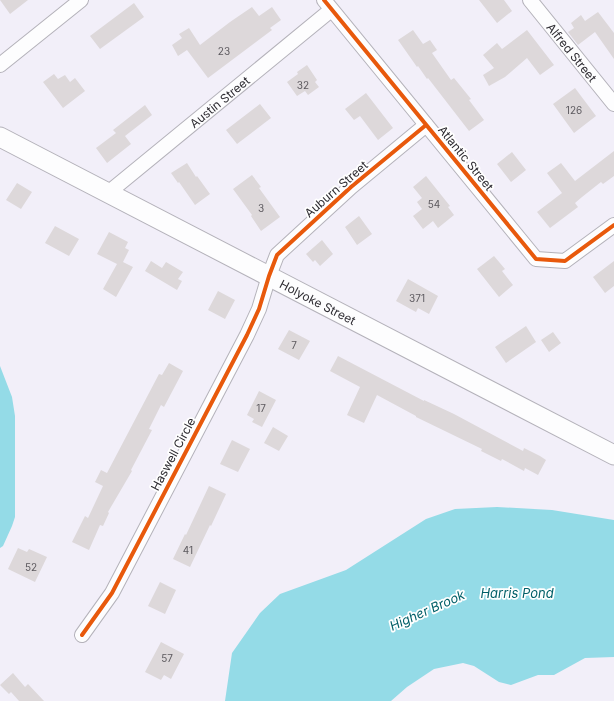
<svg xmlns="http://www.w3.org/2000/svg" width="614" height="701" viewBox="0 0 614 701" font-family="Inter,sans-serif">
	<style>
		.water { fill: #94dbe7 }
		.building { fill: #ddd8da }
		.lines { fill: none; stroke-linecap: round; stroke-linejoin: round }
		.minor-casing { stroke: #b4b2ba; stroke-width: 16 }
		.secondary-casing { stroke: #b4b2ba; stroke-width: 21 }
		.minor { stroke: #fdfdfe; stroke-width: 14 }
		.secondary { stroke: #fdfdfe; stroke-width: 19 }
		.cycleway-casing { stroke: #fff; stroke-width: 6 }
		.cycleway { stroke: #e8590c; stroke-width: 4 }
		.labels { text-anchor: middle; dominant-baseline: central; stroke-width: 3.5; stroke-linejoin: round; paint-order: stroke }
		.number-label { font-size: 10px; fill: #5c595e }
		.street-label { font-size: 12px; fill: #2e2c32; stroke: #fff }
		.water-label { font-size: 13px; font-style: italic; fill: #005f68; stroke: #fff }
	</style>
	<rect width="100%" height="100%" fill="#f2eff9"/>
	<path class="water" d="M0 366 12 397 15 416V517L12 526 3 546 0 548Z
		M497 507 552 510 614 520V657L585 658 554 675H538L511 685 499 682 474 666 463 663 434 669 407 687 391 701H225L232 653 260 613 280 594 346 570 426 519 455 509Z"/>
	<path class="building" d="M0 0H28L10 14Z
		M479 0H504L512 11 497 23Z
		M134 3 144 17 100 49 90 36Z
		M252 7 259 16 272 7 281 20 270 28 272 30 208 78 187 50 178 56 172 45 182 38 179 34 189 28 200 45 230 22Z
		M598 12 614 33V59L595 32 578 45 568 32 574 28 571 23 581 15 585 21Z
		M413 30 423 44 430 40 437 50 432 53 451 80 454 78 471 99 469 100 484 120 469 131 428 78 427 79 418 66 417 67 398 40Z
		M527 30 554 65 540 75 527 58 505 77 489 86 483 75 494 68 483 55 497 43 502 49Z
		M307 65 317 80 315 82 319 87 308 95 305 91 297 96 287 82 298 74 297 72Z
		M54 74 58 79 65 75 70 82 75 78 85 91 63 108 43 82Z
		M575 88 596 116 574 133 553 104Z
		M366 93 393 128 378 140 360 116 354 120 345 109Z
		M260 104 271 118 237 144 226 130Z
		M145 105 152 115 125 136 131 144 107 163 96 148 116 133 113 130Z
		M614 151V176L603 184 601 182 582 197 575 203 578 207 550 228 537 212 562 193 547 173 561 163 575 181Z
		M512 152 526 170 511 182 497 164Z
		M187 163 196 177 197 176 210 194 195 205 179 182 178 183 171 173Z
		M252 175 261 187 259 188 280 217 261 231 251 216 252 215 233 189Z
		M426 176 450 206 448 207 454 215 438 228 433 221 423 229 413 216 422 209 417 202 422 198 413 187Z
		M17 183 32 192 21 209 6 200Z
		M359 216 372 234 357 245 345 227Z
		M55 226 79 239 69 256 45 243Z
		M109 232 128 242 125 248 129 250 123 262 133 267 116 297 103 289 117 264 97 254Z
		M322 240 333 254 320 266 315 260 313 262 306 254Z
		M494 256 505 269 502 271 513 285 499 297 477 269Z
		M151 261 162 268 166 262 183 272 178 279 182 281 177 290 145 271Z
		M614 261V286L605 293 593 277Z
		M408 279 438 296 429 314 418 308 416 312 396 301Z
		M218 291 235 300 225 319 208 310Z
		M526 326 536 342 506 363 495 347Z
		M289 330 310 341 299 360 278 349Z
		M553 332 561 343 549 352 541 340Z
		M338 356 424 401V400L454 414 523 451 524 448 540 456 546 460 538 475 525 468 524 471 502 459 501 461 481 451 482 449 416 417V416L377 395 364 423 347 415 360 387 330 371Z
		M169 363 183 371 164 407 161 405 149 429 152 430 131 470 132 471 108 512 109 513 103 526 100 525 89 550 72 542 85 516 88 518 103 486 95 482 101 470 107 473 159 374 162 375Z
		M259 391 276 400 262 427 252 422 254 419 247 415Z
		M273 427 288 436 279 451 264 443Z
		M232 440 250 449 238 472 220 464Z
		M209 486 226 494 211 526 210 525 190 567 173 559 185 534 186 535Z
		M18 548 27 552 29 549 47 557 35 582 8 569Z
		M160 582 176 590 165 614 148 606Z
		M161 642 184 654 171 679 164 675 161 680 145 672Z
		M13 673 25 687 28 684 44 701H19L11 692 9 694 0 685Z"/>
	<g class="lines">
		<g class="minor-casing">
			<g id="minor">
				<path d="M324 0 536 259 565 261 614 225"/>
				<path id="s1" d="M530 0 614 104"/>
				<path d="M0 65 81 0"/>
				<path id="s2" d="M108 193 331 10"/>
				<path d="M82 635 112 593 247 335 259 309 269 276 277 255 351 187 426 125"/>
			</g>
		</g>
		<g class="secondary-casing">
			<g id="secondary">
				<path id="s3" d="M0 137 614 455"/>
			</g>
		</g>
		<use href="#minor" class="minor"/>
		<use href="#secondary" class="secondary"/>
		<g class="cycleway-casing">
			<path id="cycleway" d="M324 0 536 259 565 261 614 225
				M82 635 112 593 247 335 259 309 269 276 277 255 351 187 426 125"/>
		</g>
		<use href="#cycleway" class="cycleway"/>
	</g>
	<g class="labels">
		<g class="number-label">
			<text x="224" y="51">23</text>
			<text x="303" y="85">32</text>
			<text x="574" y="110">126</text>
			<text x="434" y="204">54</text>
			<text x="261" y="208">3</text>
			<text x="417" y="298">371</text>
			<text x="294" y="345">7</text>
			<text x="261" y="408">17</text>
			<text x="188" y="550">41</text>
			<text x="31" y="567">52</text>
			<text x="167" y="658">57</text>
		</g>
		<g class="street-label">
			<text stroke="none"><textPath href="#s1" startOffset="67">Alfred Street</textPath></text>
			<text stroke="none"><textPath href="#s2" startOffset="144">Austin Street</textPath></text>
			<text transform="translate(466 158) rotate(51)">Atlantic Street</text>
			<text transform="translate(336 189) rotate(-41)">Auburn Street</text>
			<text stroke="none"><textPath href="#s3" startOffset="358">Holyoke Street</textPath></text>
			<text transform="translate(173 454) rotate(-62)">Haswell Circle</text>
		</g>
		<g class="water-label">
			<text x="517" y="593">Harris Pond</text>
			<text transform="translate(427 610) rotate(-24)">Higher Brook</text>
		</g>
	</g>
</svg>
